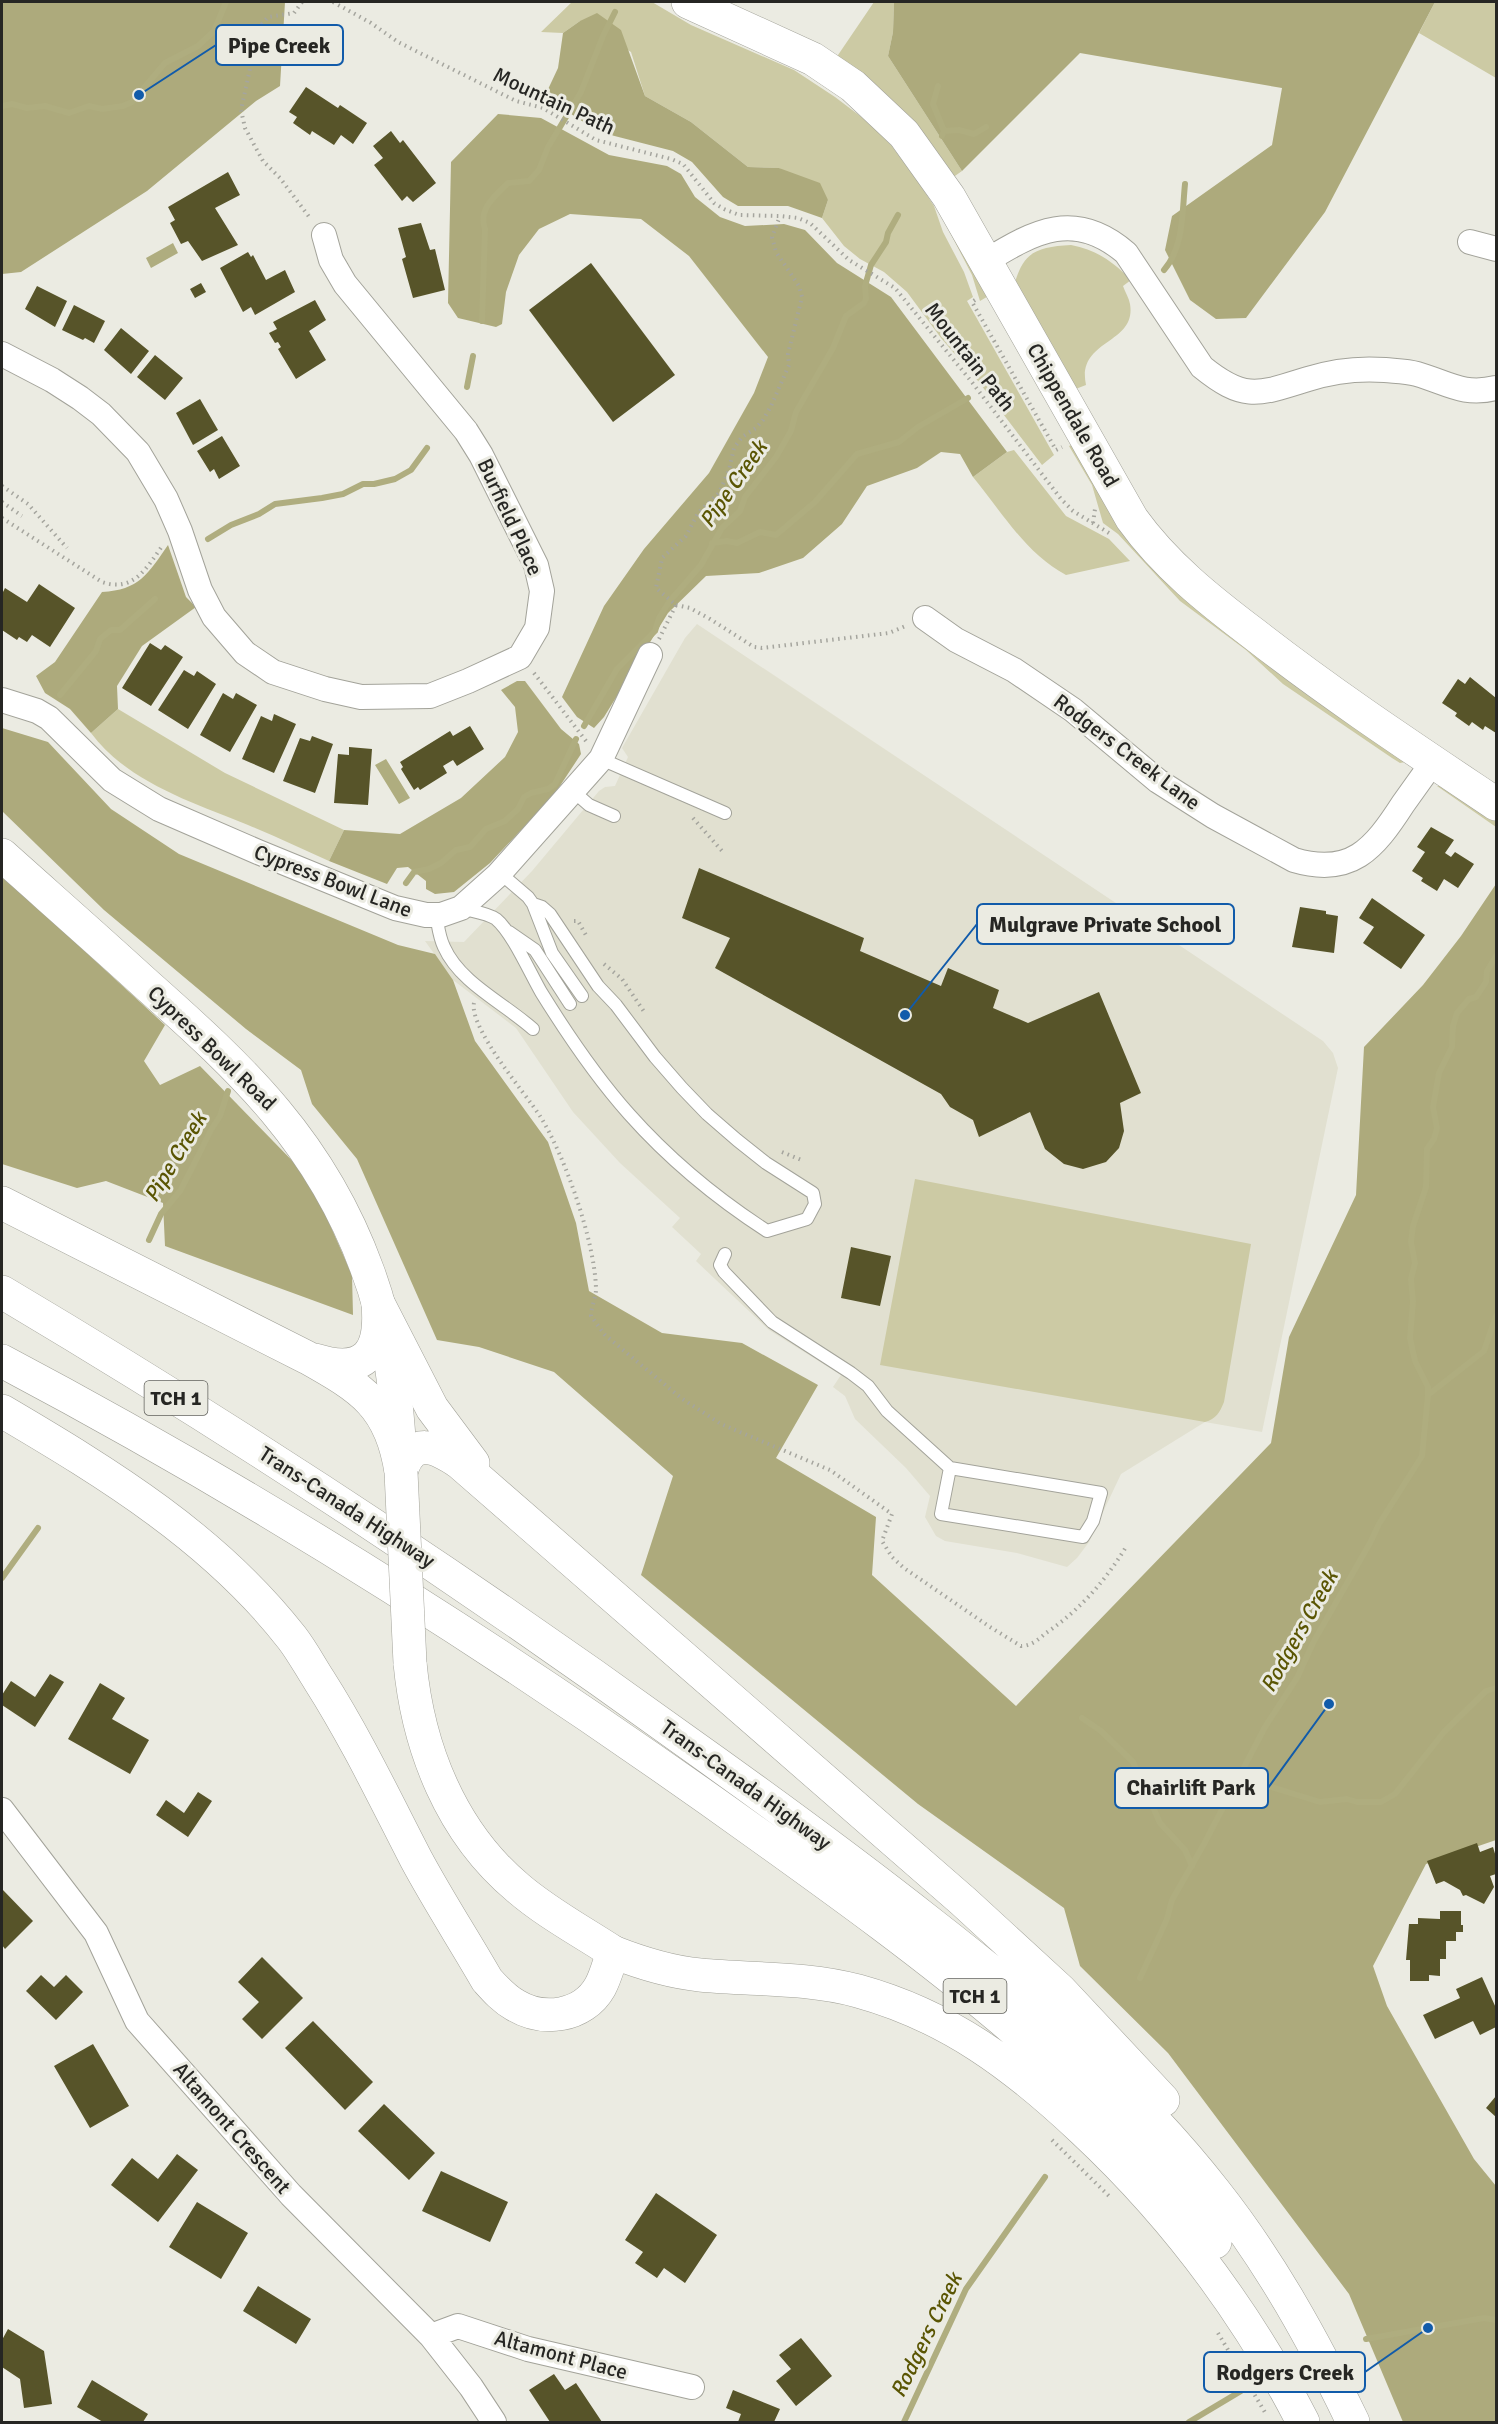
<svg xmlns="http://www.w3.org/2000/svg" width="1498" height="2424" viewBox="0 0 1498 2424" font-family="Signika,sans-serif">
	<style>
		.built { fill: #e1e0d0 }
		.green { fill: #cccaa4 }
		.forest { fill: #adaa7c }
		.water { fill: #afad7f }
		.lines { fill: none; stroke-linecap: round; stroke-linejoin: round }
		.stream { stroke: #afad7f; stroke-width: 6 }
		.building { fill: #575429 }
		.lane-casing { stroke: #a3a39a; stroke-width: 14 }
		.street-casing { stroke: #a3a39a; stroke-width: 26 }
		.secondary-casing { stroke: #a3a39a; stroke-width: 34 }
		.highway-casing { stroke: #a3a39a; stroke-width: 34 }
		.path { stroke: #a5a59e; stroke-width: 4; stroke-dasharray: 1.5 4.5; stroke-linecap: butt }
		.lane { stroke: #fff; stroke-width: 12 }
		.street { stroke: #fff; stroke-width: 24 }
		.secondary { stroke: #fff; stroke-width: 33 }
		.highway { stroke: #fff; stroke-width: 33 }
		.secondary-bridge-casing { stroke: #a3a39a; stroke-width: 34; stroke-linecap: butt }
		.secondary-bridge { stroke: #fff; stroke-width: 33 }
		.labels { text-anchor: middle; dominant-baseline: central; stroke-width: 6; stroke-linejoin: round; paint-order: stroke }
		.shield { fill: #ebebe2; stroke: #61615c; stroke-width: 1.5 }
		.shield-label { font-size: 20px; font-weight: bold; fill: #262623 }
		.street-label { font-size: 21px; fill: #262623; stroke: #ebebe2 }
		.water-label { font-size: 22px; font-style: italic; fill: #5a5503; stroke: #ebebe2 }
		.leader { fill: none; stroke: #115baa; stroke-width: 2 }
		.callout-dot { fill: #115baa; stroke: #ebebe2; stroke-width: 2 }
		.callout { fill: #ebebe2; stroke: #115baa; stroke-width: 2 }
		.callout-label { font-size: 22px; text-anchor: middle; font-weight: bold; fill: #262623 }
	</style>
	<rect width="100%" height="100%" fill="#ebebe2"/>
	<path class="built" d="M697 624 1323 1041 1333 1053 1338 1068 1262 1432 1205 1422 1121 1474 1089 1542 1077 1558 1067 1567 1017 1553 945 1541 936 1536 925 1517 930 1496 906 1468 855 1419 845 1396 833 1387 841 1375 769 1330 696 1261 701 1254 672 1227 680 1218 620 1163 573 1112 516 1028 453 980 425 941 464 942 532 871 599 791 605 787 615 786 628 757 622 748 685 638Z"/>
	<path class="green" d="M572 2H652L691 25 794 70 835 97 868 122 891 145 919 183 934 206 943 232 964 272 973 297 967 301 1054 455 1042 465 978 381 941 338 907 292 884 272 860 259 844 246 822 218 828 200 779 168 748 167 691 122 645 96 631 52 580 21 563 33 541 32Z
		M874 2H894L893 32 888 56 962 171 952 178 836 58Z
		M1435 2H1496V78L1419 33Z
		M943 219 990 295 980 301 972 275Z
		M1071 245C1097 250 1112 261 1131 280L1123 286C1125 292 1129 298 1130 304 1137 345 1076 339 1086 385L1073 390 1014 286C1023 252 1036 247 1071 245Z
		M1074 444 1113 512 1405 762 1400 763 1392 758 1283 684 1246 650 1180 601 1118 534 1103 523 1092 485 1069 446Z
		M1014 450 1066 516 1109 539 1130 561 1066 575C1026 554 1001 511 973 477L1007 452Z
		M118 709 225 773 344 830 329 861C302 849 275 836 248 825 194 803 127 782 91 733Z
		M1437 786H1440L1496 818V827Z
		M915 1179 1251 1244 1224 1402C1220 1412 1216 1419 1205 1422L880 1365Z"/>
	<path class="forest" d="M2 2H285L280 86 256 101 147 191 21 272 2 274Z
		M894 2H1435L1325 212 1246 318 1216 319 1190 300 1165 250 1172 216 1272 145 1282 88 1080 53 962 171 888 56 893 32Z
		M597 13 621 30 645 96 691 122 748 167 779 168 820 183 828 200 822 218 788 206H738L723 197 692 162 673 151 599 132 557 105 543 100 558 68 563 33 580 21Z
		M498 114 541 118 609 155 667 166 681 174 695 197 720 217 745 226 784 224 805 230 837 263 891 297 1007 452 973 477 960 454 941 452 917 468 867 486 842 524 803 558 759 573 706 576 668 613 604 717 594 728 577 717 562 697 604 606 644 549 709 473 754 393 768 357 689 256 641 219 570 214 539 229 519 255 506 292 502 324 496 327 458 318 448 303 451 162Z
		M168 545 186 597 196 607 142 646 117 686 118 709 91 733 70 709 45 693 36 676 55 662 102 592C139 590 148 574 168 545Z
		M517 681H525L561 729 579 744 581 754 554 795 490 863 454 892 435 894 426 889V881L408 867 397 868 387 884 329 861 344 830 400 834 461 798 505 757 518 732 515 707 501 690Z
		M2 728 48 742 111 809 179 854 398 945 435 954 453 980 475 1041 548 1142 576 1223 589 1291 662 1333 742 1343 818 1385 776 1458 876 1517 872 1575 1016 1706 1271 1443 1289 1337 1356 1195 1364 1047 1423 985 1461 936 1496 884V1840L1426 1864 1373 1966 1387 2006 1474 2159 1496 2186V2422H1403L1349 2294 1168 2053 1080 1966 1064 1908 918 1804 641 1575 673 1476 554 1372 479 1347 437 1340 357 1159 312 1104 301 1070 246 1029 104 910 2 811Z
		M2 875 165 1025 144 1061 160 1085 200 1066 310 1179 352 1275 353 1315 165 1246 163 1203 106 1181 77 1188 2 1164Z"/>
	<path class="water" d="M173 243 178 253 151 268 146 258Z
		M386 759 410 798 399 804 375 765Z"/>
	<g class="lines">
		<path class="stream" d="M938 86 933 104 944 131
			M2 106 12 104 27 108 45 106 69 113 89 106 102 109 123 106 132 102 165 63 198 46 214 31 226 2
			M942 136 944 131 959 130 974 134 986 127
			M1164 270C1184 247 1182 213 1185 184
			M482 321 485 229C478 209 494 197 508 183L529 181 539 170 548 147 581 92 603 36 615 12
			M467 387 473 356
			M208 539 231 525 259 514 275 504 322 498 343 494 363 484H374L395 479 411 470 427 448
			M712 543 727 541 737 543 760 532 776 535 815 502 857 454 899 442 918 427 968 398
			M60 695 96 651 100 639 111 630H120L155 599
			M584 726 617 669 655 631 659 618 669 602 701 565 722 528 740 511 745 497 776 457 791 431 796 412 833 348 846 316 864 303 866 299 865 286 871 265 886 242 888 233 898 215
			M406 883 414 872 429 869 441 863 456 850 470 847 486 829 505 821 518 809 524 797 531 793 548 789 555 784 576 739
			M149 1240 161 1214 180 1191 190 1172 211 1130 220 1116 228 1091
			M1428 1395V1387L1415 1361 1410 1338 1413 1302 1411 1279 1415 1263 1411 1242 1413 1226 1426 1187 1427 1149 1434 1139 1437 1128 1433 1107 1439 1073 1452 1047 1453 1026 1457 1013 1469 999 1476 997 1486 982 1487 971 1496 956
			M2 1578 38 1528
			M1082 1718 1101 1731 1133 1762 1160 1823 1185 1850 1192 1866
			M1239 1777 1320 1802 1347 1799 1357 1802H1381L1395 1794 1444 1732 1486 1691 1496 1688
			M1140 1978 1167 1919 1172 1900 1204 1844 1265 1727 1297 1678 1314 1641 1370 1543 1379 1524 1422 1456 1428 1395 1484 1351 1496 1316
			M1366 2339 1484 2318 1496 2320
			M904 2422 966 2289 1045 2177
			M1189 2422 1241 2391"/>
	</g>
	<path class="building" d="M306 87 338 108 340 105 367 123 353 144 341 135 334 145 312 131 310 135 293 123 297 117 289 112Z
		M391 131 400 143 403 140 436 183 413 202 407 196 402 201 374 165 383 158 373 146Z
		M228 172 240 195 215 208 238 245 202 261 188 241 181 244 170 223 175 220 168 207Z
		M421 223 430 250 435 249 445 290 413 298 402 259 406 257 398 228Z
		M248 252 251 257 253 255 266 280 285 270 295 292 255 315 251 307 243 312 220 268Z
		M591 263 675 375 613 422 529 310Z
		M201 283 206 292 195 298 190 289Z
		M37 286 67 301 55 327 25 309Z
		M315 300 326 320 309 331 326 360 296 379 278 349 281 347 278 342 275 343 269 333 277 329 273 322Z
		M74 305 105 321 94 343 85 338 83 340 62 330Z
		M121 328 149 351 131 374 104 350Z
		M155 355 183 378 165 400 137 377Z
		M200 399 218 430 193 445 176 413Z
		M222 436 240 466 219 479 214 469 210 472 197 451Z
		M39 584 75 608 50 647 32 635 27 642 19 637 17 640 2 630V594L5 588 27 602Z
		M150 643 161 650 165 645 183 657 151 706 122 688Z
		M184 670 194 676 197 671 216 684 188 729 158 710Z
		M1470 677 1496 698V733L1485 726 1483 730 1472 722 1469 726 1455 716 1457 713 1442 703 1458 679 1465 684Z
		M223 693 233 699 236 693 257 705 230 752 200 735Z
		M274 714 296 724 274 773 242 759 261 716 272 721Z
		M470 726 484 749 457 766 453 760 443 766 447 773 420 790 418 787 414 790 401 769 403 767 400 762 450 731 453 736Z
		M312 736 333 744 315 793 283 781 300 738 310 741Z
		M349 747 372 749 368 805 334 803 338 754 349 755Z
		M1431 827 1454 840 1445 853 1451 857 1455 852 1474 864 1458 888 1444 879 1437 891 1421 881 1423 878 1412 871 1425 852 1417 847Z
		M699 868 864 938 860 951 941 986 948 968 999 990 993 1008 1028 1023 1099 992 1141 1093 1120 1103 1124 1131 1119 1148 1106 1162 1083 1169 1064 1164 1045 1149 1030 1112 979 1137 973 1120 950 1107 941 1094 715 968 730 938 682 918Z
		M1372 898 1425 935 1401 969 1363 943 1374 927 1359 918Z
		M1300 907 1326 911V914L1338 916 1334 953 1292 947Z
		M851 1247 891 1256 880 1306 841 1298Z
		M50 1674 64 1682 35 1727 2 1705V1695L11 1681 35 1697Z
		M100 1683 125 1698 112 1719 149 1740 130 1774 68 1739Z
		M198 1792 212 1801 188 1837 156 1815 166 1800 184 1813Z
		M1477 1843 1480 1852 1493 1847 1496 1857V1874L1490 1876 1494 1887 1484 1904 1466 1895 1463 1896 1460 1890 1444 1881 1436 1884 1427 1861Z
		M2 1889 33 1921 5 1949 2 1945Z
		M1440 1911H1461V1925H1463V1932H1456V1941H1446V1959H1440V1976L1429 1975V1981H1410V1960H1406L1409 1924H1418V1918L1440 1919Z
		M262 1957 303 1998 262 2039 242 2019 259 2002 238 1982Z
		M41 1975 54 1987 66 1975 83 1992 56 2020 26 1991Z
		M1482 1977 1496 2008V2027L1480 2035 1473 2021 1435 2039 1423 2015 1460 1998 1456 1989Z
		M313 2021 373 2082 345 2110 285 2048Z
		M93 2044 129 2106 90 2128 54 2066Z
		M1496 2096V2117L1486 2108Z
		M384 2104 435 2153 409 2180 358 2131Z
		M177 2154 198 2170 158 2222 111 2185 132 2158 158 2179Z
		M441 2171 508 2202 490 2242 422 2211Z
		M656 2193 717 2235 685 2283 664 2268 657 2278 635 2263 643 2252 625 2240Z
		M197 2202 248 2233 221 2279 169 2247Z
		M258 2286 311 2319 296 2344 243 2311Z
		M8 2329 44 2351 52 2404 24 2408 20 2379 2 2367V2340Z
		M801 2338 832 2376 796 2406 776 2381 791 2369 779 2355Z
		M554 2374 565 2390 576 2383 602 2422H550L529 2390Z
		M92 2380 148 2414 143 2422H103L77 2407Z
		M733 2390 780 2409 774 2422H738L741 2414 726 2408Z"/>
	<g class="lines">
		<g class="lane-casing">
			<path id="lane" d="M601 759 725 813
				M573 791 589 805 614 816
				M500 873 528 897 533 904 552 953 582 996
				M461 908C471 911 488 913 496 919 512 932 530 973 541 992 567 1034 596 1077 629 1114 669 1159 716 1198 767 1231L807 1219 815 1204 813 1193 766 1163 737 1140 707 1114 682 1088 655 1057 616 1005 598 986 550 914 542 907 533 904
				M436 915C438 925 439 937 444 947 460 983 504 1003 533 1029
				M509 932 535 950 570 1004
				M725 1254 720 1265 724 1272 772 1322 851 1373 868 1386 887 1411 950 1468 1101 1493 1093 1521 1083 1537 941 1514 950 1468"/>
		</g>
		<g class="street-casing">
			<path id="street" d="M1470 242 1496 249
				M986 261C1035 231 1075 209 1126 253L1202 367C1245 402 1259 394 1308 379 1333 371 1359 368 1385 370 1395 371 1407 371 1417 374 1448 383 1463 396 1496 388
				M2 354 52 380 80 398 101 414 138 452 166 499 180 531 200 590 214 617 245 653 273 672 325 689 361 697 430 696 468 681 520 657 537 628 542 591 536 565 481 455 466 431 345 284 331 260 324 235
				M925 618 956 640 1014 670 1073 710 1158 781 1213 816 1294 860C1351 877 1374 849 1403 804 1413 790 1423 776 1433 762
				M2 700 37 711 49 718 112 780 159 809 258 852 395 908 426 915H441L461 908 498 875 601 759 650 655
				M2 1810 96 1933 137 2021 291 2195 431 2336 471 2387 494 2422
				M431 2336 458 2326 528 2349 692 2387"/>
		</g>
		<g class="secondary-casing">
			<path id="secondary" d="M688 2 813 59 853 86 904 134 949 197 1132 519C1165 565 1209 600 1254 634 1332 695 1414 749 1496 804
				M2 855C50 898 99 941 147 985 244 1071 321 1143 367 1269 389 1326 396 1391 400 1452
				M410 1663C418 1748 451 1832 518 1888 547 1913 581 1931 613 1952"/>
		</g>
		<g class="highway-casing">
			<path id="highway" d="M2 1203 308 1358C361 1388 391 1405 401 1472
				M2 1292C236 1431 463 1580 684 1740 767 1799 849 1859 929 1922 1033 2003 1134 2088 1215 2192 1271 2263 1314 2341 1353 2422
				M378 1303 432 1408 473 1463
				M315 1360C367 1376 382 1351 378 1304
				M2 1361C265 1500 517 1661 759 1835 925 1954 1092 2075 1215 2242
				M2 1411C109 1474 215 1539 292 1638 302 1651 310 1666 319 1680 356 1738 385 1799 416 1859 438 1900 464 1940 487 1980 496 1990 504 1999 515 2005 543 2022 583 2017 600 1987 606 1976 609 1963 613 1952 641 1963 670 1972 700 1975 753 1980 806 1977 858 1991 949 2016 1015 2066 1083 2130 1175 2216 1246 2311 1303 2422
				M401 1472C412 1436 435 1446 460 1463L963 1901 1061 1991 1163 2100"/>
		</g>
		<path class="path" d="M302 2 294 13 268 17 262 24 257 37 241 110 245 128 263 161 280 178 310 218
			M333 2 371 23 398 42 516 101 543 108 596 140 671 159 683 164 714 203 724 209 739 215 780 216 798 218 810 223 849 260 895 288 971 381 1061 499 1073 511 1109 533
			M975 300 972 302 1056 450 1062 447
			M2 486 28 504 67 548
			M2 502 22 516
			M2 518 102 582C134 593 147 567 163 545
			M1093 523 1095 509
			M676 605 690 608 710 619 754 647 762 648 889 633 908 625
			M659 639 676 605 656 588 662 558 686 536 698 513 719 493 729 470 734 448 742 437 756 428 763 420 771 406 789 365 788 354 802 297 799 286 776 252 772 237 780 216
			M534 673 586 741
			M693 818 722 851
			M574 921H578L587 937
			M604 964 622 979 645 1013
			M474 1003C469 1028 525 1093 540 1116 565 1156 595 1242 596 1289 596 1298 591 1307 591 1316L605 1335 681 1398 721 1424 830 1470 892 1514 882 1541 892 1557 904 1568 990 1627 1021 1646C1031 1646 1039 1639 1046 1633 1080 1610 1105 1581 1126 1547
			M782 1152 804 1161
			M1052 2140 1111 2198
			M1218 2333 1266 2414"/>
		<use href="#lane" class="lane"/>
		<use href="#street" class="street"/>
		<use href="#secondary" class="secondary"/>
		<use href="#highway" class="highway"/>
		<g class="secondary-bridge-casing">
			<path id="secondary-bridge" d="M401 1472 410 1663"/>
		</g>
		<use href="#secondary-bridge" class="secondary-bridge"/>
	</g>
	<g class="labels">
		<g class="shield">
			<rect x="144.5" y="1381" width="63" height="34" rx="4.5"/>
			<rect x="943.5" y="1979" width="63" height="34" rx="4.5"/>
		</g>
		<g class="shield-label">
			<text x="176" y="1398">TCH 1</text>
			<text x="975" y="1996">TCH 1</text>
		</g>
		<g class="street-label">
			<text transform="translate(554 101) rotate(25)">Mountain Path</text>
			<text transform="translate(970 357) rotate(52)">Mountain Path</text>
			<text transform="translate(1073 415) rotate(60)">Chippendale Road</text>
			<text transform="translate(510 517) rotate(65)">Burfield Place</text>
			<text transform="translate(1127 752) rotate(37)">Rodgers Creek Lane</text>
			<text transform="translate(333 881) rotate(21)">Cypress Bowl Lane</text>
			<text transform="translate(212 1048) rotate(44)">Cypress Bowl Road</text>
			<text transform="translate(347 1507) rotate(33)">Trans-Canada Highway</text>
			<text transform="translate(746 1785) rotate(36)">Trans-Canada Highway</text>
			<text transform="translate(232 2128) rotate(49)">Altamont Crescent</text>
			<text transform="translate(561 2355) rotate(15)">Altamont Place</text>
		</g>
		<g class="water-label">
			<text transform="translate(733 484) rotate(-55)">Pipe Creek</text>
			<text transform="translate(175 1157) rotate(-59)">Pipe Creek</text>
			<text transform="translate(1299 1631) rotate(-61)">Rodgers Creek</text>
			<text transform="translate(926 2335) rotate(-64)">Rodgers Creek</text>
		</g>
	</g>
	<path class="leader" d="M139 95L216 45M905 1015L977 924M1329 1704L1268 1788M1428 2328L1365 2372"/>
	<g class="callout-dot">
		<circle cx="139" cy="95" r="6"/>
		<circle cx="905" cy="1015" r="6"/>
		<circle cx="1329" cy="1704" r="6"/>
		<circle cx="1428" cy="2328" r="6"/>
	</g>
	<g class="callout">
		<rect x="216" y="25" width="127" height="40" rx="6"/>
		<rect x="977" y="904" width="257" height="40" rx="6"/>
		<rect x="1115" y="1768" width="153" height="40" rx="6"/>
		<rect x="1204" y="2352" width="161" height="40" rx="6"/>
	</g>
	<g class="callout-label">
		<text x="279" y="53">Pipe Creek</text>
		<text x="1105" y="932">Mulgrave Private School</text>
		<text x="1191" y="1795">Chairlift Park</text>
		<text x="1285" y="2380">Rodgers Creek</text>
	</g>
	<rect width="1498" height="2424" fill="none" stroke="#262623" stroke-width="6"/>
</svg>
